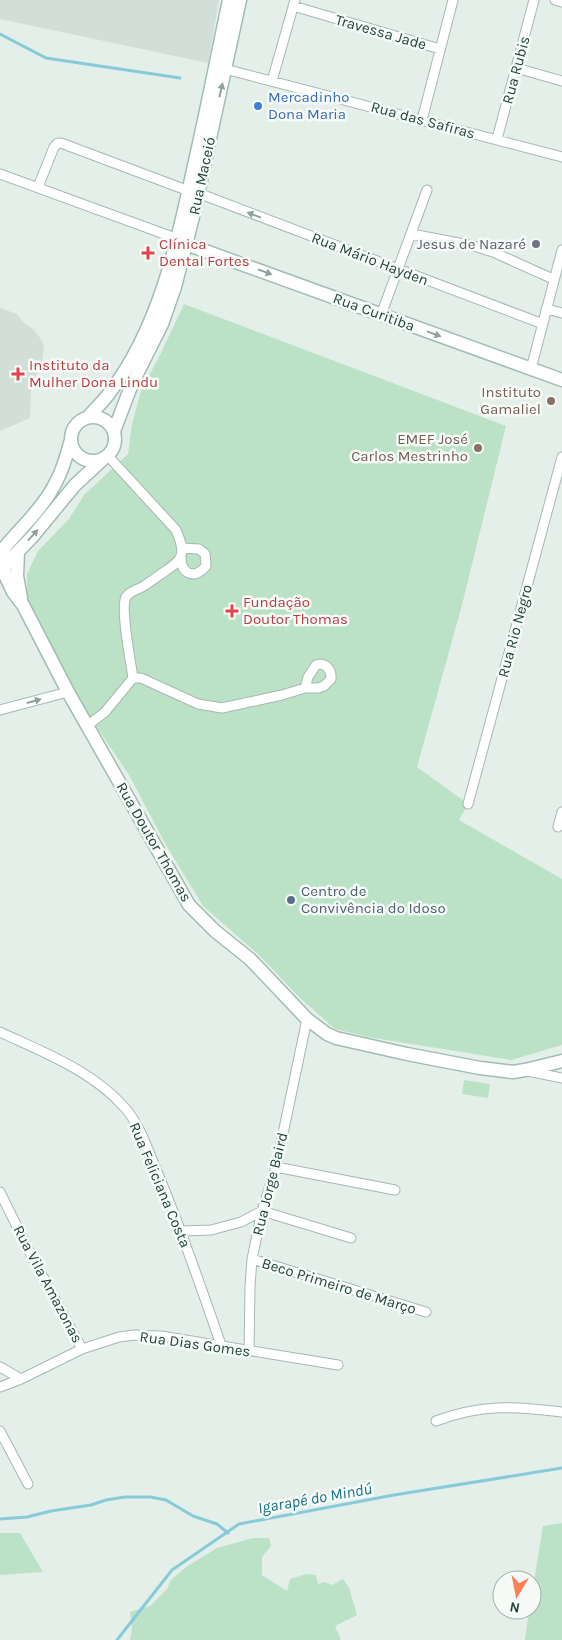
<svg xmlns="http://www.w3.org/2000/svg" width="562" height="1640" viewBox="0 0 562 1640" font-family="Karla,sans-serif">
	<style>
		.built { fill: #d2dfd9 }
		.green { fill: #bbe2c6 }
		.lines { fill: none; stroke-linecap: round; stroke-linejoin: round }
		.stream { stroke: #87cbd9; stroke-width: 3 }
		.street-casing { stroke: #a6b8b2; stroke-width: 11 }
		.secondary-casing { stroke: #a1bcb3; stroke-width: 15 }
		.street { stroke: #fff; stroke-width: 9 }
		.secondary { stroke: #fff; stroke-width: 12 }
		.oneway { fill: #90a19c }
		.shop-dot { fill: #3f7fe0; stroke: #f6fbf8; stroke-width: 2 }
		.worship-dot { fill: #6b7280; stroke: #f6fbf8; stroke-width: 2 }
		.health-dot { fill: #e0444e; stroke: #f6fbf8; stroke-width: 2 }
		.education-dot { fill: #8d6e63; stroke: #f6fbf8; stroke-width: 2 }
		.service-dot { fill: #5c6f8a; stroke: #f6fbf8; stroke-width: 2 }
		.labels { text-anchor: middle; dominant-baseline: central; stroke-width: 5; stroke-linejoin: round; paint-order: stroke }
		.street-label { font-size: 15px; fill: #21433a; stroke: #f6fbf8 }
		.shop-label { font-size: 15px; fill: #366cbe; stroke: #f6fbf8; text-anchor: start }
		.health-label { font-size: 15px; fill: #be3a42; stroke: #f6fbf8; text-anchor: start }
		.worship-label { font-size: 15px; fill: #5b616d; stroke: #f6fbf8; text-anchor: end }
		.education-label { font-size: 15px; fill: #785e54; stroke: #f6fbf8; text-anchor: end }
		.service-label { font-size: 15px; fill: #4e5e75; stroke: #f6fbf8; text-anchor: start }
		.water-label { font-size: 16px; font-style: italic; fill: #147286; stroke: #f6fbf8 }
	</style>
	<rect width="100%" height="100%" fill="#e4efea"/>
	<path class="built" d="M0 0H219L208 63 0 19Z
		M0 308 17 314 22 321 35 331 40 338 44 345 43 357 31 391 30 418 0 431Z"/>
	<path class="green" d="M184 304 506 426 462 605 417 767 468 804 459 820 562 879V1045L511 1060 368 1037 335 1029 300 998 259 955 203 906 166 845 129 775 63 677 27 602V574L38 551 69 519 84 495 128 454 132 424 141 391 161 353Z
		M464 1080 490 1084 488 1098 462 1094Z
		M562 1523V1640H525L529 1610H532V1593L543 1526Z
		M0 1533H20L43 1572 0 1575Z
		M253 1538H269L271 1546 262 1557V1575L287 1591 290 1579 306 1574 316 1575 318 1584 324 1582 332 1585 343 1579 349 1588 357 1615 335 1626 341 1640H130L132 1629 130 1612 150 1606 167 1589 171 1580 186 1567 217 1548Z"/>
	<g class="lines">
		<path class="stream" d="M0 34 46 58 180 78
			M0 1519 27 1517 51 1511 91 1505 106 1500 125 1497H150L166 1500 193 1516 217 1524 228 1533
			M117 1640 172 1570 239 1524 394 1495 562 1468"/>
		<g class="street-casing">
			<path id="street" d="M555 0 562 2
				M293 6 440 49
				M516 68 562 81
				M225 69 562 157
				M272 81 295 0
				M422 120 453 0
				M497 139 534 0
				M0 174 178 239
				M38 187 54 147 58 143H61L189 191
				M198 193 543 324
				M412 234 474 246 493 252 553 279
				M546 309 562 313
				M381 315 427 190
				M531 369 562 250
				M181 557C181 574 194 580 206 566L205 554 199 549 182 548
				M133 678H141L198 704 222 708 282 695 305 688H318L324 686 331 679C332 669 325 662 316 665L308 677 305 688
				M0 710 68 692
				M87 726 105 712 133 678C131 663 120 608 126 597 130 591 137 590 142 587 149 583 155 578 161 574 183 559 187 556 176 530L108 456
				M468 804 562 457
				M558 827 562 812
				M0 1032C45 1053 93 1071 126 1109 141 1127 149 1153 158 1174 182 1231 201 1287 221 1345
				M528 1071 562 1078
				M276 1167 395 1190
				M0 1192 30 1253 82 1349
				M182 1231 211 1230 241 1222 262 1211 351 1238
				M252 1259 426 1312
				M249 1351 250 1286 252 1259 262 1211 276 1167 307 1019
				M0 1367 21 1379
				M0 1387 21 1379 82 1349 119 1337 134 1335 161 1336 338 1365
				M436 1421C481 1404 515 1406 562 1412
				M0 1431 28 1484"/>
		</g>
		<g class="secondary-casing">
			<path id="secondary" d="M186 244 562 380
				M71 439a22 22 0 1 1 44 0a22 22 0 1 1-44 0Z
				M88 417C95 409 104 401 110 392 158 330 177 245 193 170 206 114 217 57 229 0
				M114 431 132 384 162 324 175 287 193 217 240 0
				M4 548 5 575 13 592 23 605 68 692 189 905 215 931 250 959 307 1019 327 1034 336 1038 407 1054 480 1068 513 1072 525 1070 562 1061
				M18 552 17 576 21 598
				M0 553C19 529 44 508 57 480 64 467 67 453 71 440
				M3 567 33 536 75 485 102 460"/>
		</g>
		<use href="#street" class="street"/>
		<use href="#secondary" class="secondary"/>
	</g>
	<defs><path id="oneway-solid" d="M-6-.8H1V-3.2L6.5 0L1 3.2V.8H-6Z" transform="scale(1.25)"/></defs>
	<g class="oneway">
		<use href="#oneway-solid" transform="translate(221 90) rotate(-77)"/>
		<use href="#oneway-solid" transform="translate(254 215) rotate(-159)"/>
		<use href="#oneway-solid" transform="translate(265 272) rotate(20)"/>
		<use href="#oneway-solid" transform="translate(434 334) rotate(20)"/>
		<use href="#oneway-solid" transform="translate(33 535) rotate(-48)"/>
		<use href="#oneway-solid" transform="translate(34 701) rotate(-15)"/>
	</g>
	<circle class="shop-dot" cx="258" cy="106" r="5"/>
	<circle class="worship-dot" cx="536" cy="244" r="5"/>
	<g class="health-dot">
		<path d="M145.5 245.5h5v5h5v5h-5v5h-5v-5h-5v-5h5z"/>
		<path d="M15.5 366.5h5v5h5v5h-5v5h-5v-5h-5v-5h5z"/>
		<path d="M229.5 603.5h5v5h5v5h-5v5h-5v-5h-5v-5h5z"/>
	</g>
	<g class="education-dot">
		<circle cx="551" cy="401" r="5"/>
		<circle cx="478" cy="448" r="5"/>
	</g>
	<circle class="service-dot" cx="291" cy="900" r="5"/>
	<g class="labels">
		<g class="street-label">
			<text transform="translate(381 32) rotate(16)">Travessa Jade</text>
			<text transform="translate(516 70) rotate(-75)">Rua Rubis</text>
			<text transform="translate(423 120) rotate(15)">Rua das Safiras</text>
			<text transform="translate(202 176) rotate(-78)">Rua Maceió</text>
			<text transform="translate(370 259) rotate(21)">Rua Mário Hayden</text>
			<text transform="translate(374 312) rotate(20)">Rua Curitiba</text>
			<text transform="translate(515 631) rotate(-75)">Rua Rio Negro</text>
			<text transform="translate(154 842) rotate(60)">Rua Doutor Thomas</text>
			<text transform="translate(270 1184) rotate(-76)">Rua Jorge Baird</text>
			<text transform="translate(160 1185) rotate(67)">Rua Feliciana Costa</text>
			<text transform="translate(48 1284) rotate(62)">Rua Vila Amazonas</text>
			<text transform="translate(339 1286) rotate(17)">Beco Primeiro de Março</text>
			<text transform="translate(195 1344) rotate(8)">Rua Dias Gomes</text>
		</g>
		<g class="shop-label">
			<text x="268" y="97">Mercadinho<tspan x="268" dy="17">Dona Maria</tspan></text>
		</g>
		<g class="health-label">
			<text x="159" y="244">Clínica<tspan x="159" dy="17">Dental Fortes</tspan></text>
			<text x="29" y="365">Instituto da<tspan x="29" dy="17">Mulher Dona Lindu</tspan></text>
			<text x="243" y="602">Fundação<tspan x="243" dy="17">Doutor Thomas</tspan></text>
		</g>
		<g class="worship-label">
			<text x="526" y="244">Jesus de Nazaré</text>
		</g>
		<g class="education-label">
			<text x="541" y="392">Instituto<tspan x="541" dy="17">Gamaliel</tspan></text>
			<text x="468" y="439">EMEF José<tspan x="468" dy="17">Carlos Mestrinho</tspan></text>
		</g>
		<g class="service-label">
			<text x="301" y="891">Centro de<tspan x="301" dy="17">Convivência do Idoso</tspan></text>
		</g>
		<g class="water-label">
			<text transform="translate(315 1498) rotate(-10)">Igarapé do Mindú</text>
		</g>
	</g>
	<g transform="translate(517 1595) rotate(190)"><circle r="24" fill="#f6fbf8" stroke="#a1b1ac"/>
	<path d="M0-4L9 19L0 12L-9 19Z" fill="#ff7f52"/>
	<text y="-8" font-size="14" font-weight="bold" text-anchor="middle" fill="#21433a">N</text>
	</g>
</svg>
